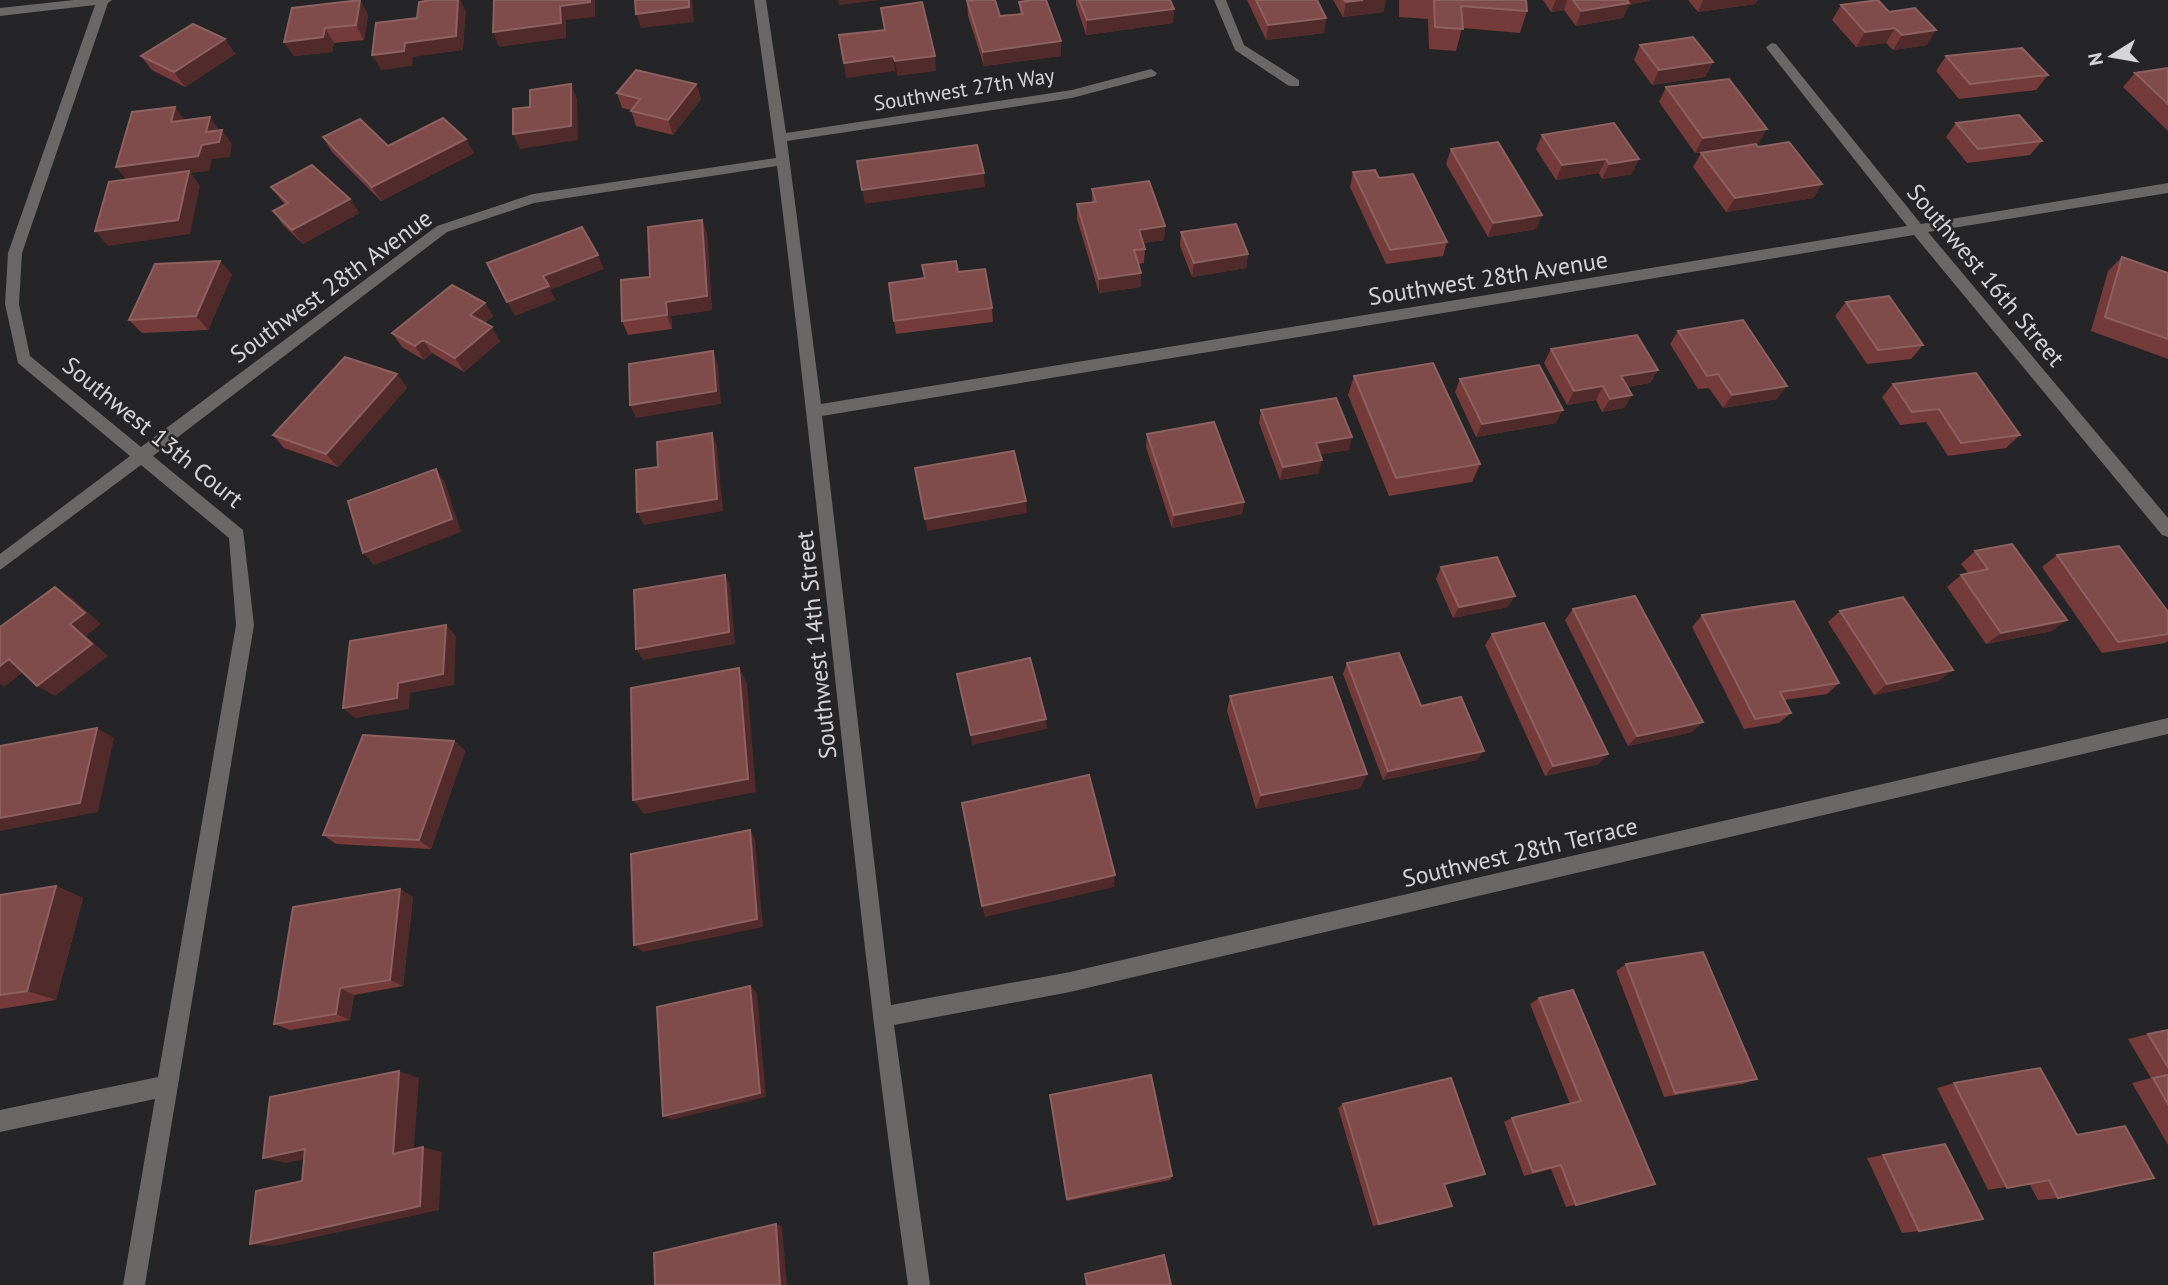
<svg xmlns="http://www.w3.org/2000/svg" width="2168" height="1285" viewBox="0 0 2168 1285" font-family="'PT Sans',sans-serif">
	<style>
		.lines { fill: none; stroke-linecap: round; stroke-linejoin: round }
		.minor { fill: #696867; fill-rule: evenodd }
		.wall { fill: #753b3a }
		.shaded-wall { fill: #512b2b }
		.building { fill: #804c4b; stroke: #8d6160; stroke-width: 2 }
		.labels { text-anchor: middle; dominant-baseline: central; stroke-width: 5; stroke-linejoin: round; paint-order: stroke }
		.far-street-label { font-size: 21px; fill: #d5d4d6; stroke: #252427 }
		.street-label { font-size: 24px; fill: #d5d4d6; stroke: #252427 }
	</style>
	<rect width="100%" height="100%" fill="#252427"/>
	<g class="lines">
		<path class="minor" d="M74 0H112L108 3 22 253 19 304 30 356 141 447 437 226 533 194 776 158 754 0H766L786 133 1072 90 1151 69 1157 73 1155 76 1072 98 787 141 821 404 1907 226 1768 50 1766 47 1772 43 1776 44 1921 224 2168 183V193L1928 232 2168 518V537L2162 535 1914 235 822 416 891 1005 1070 972 2168 718V734L1070 992 894 1025 930 1285H908C855 913 824 539 777 166L534 203 447 232 153 456 243 530 254 625 145 1285H123L155 1099 0 1132V1110L158 1077 236 625 229 538 141 465 0 570V554L130 456 18 363 5 304 8 253 95 5 0 16V8Z
			M1214 0H1226L1244 45 1299 80V86H1289L1235 50Z"/>
	</g>
	<path class="wall" d="M360 0 368 15 364 40 334 43 332 52 294 56 284 42Z
		M1076 0H1170L1174 9 1173 23 1086 35 1076 4Z
		M1247 0H1317L1326 18 1324 33 1266 40Z
		M1333 0H1386L1383 12 1343 17Z
		M1399 0H1526L1527 11 1520 33 1462 28 1456 51 1429 49 1428 19 1399 17Z
		M1543 0H1649L1648 1 1629 5 1623 18 1576 26 1564 10 1551 12Z
		M1688 0H1757L1755 4 1698 12Z
		M967 1 1000 16 1020 14 1019 2 1061 41V56L984 66 968 16Z
		M1841 5 1889 12 1927 45 1893 50 1886 43 1856 47 1832 20Z
		M225 39 235 54 185 87 152 70 141 56Z
		M1640 45 1713 62 1705 77 1652 85 1634 60Z
		M1946 56 2048 75 2036 90 1959 99 1936 71Z
		M2168 68V131L2123 87 2135 73Z
		M696 84 701 99 673 135 636 126 631 110 622 108 617 93Z
		M1666 87 1759 143 1695 153 1659 102Z
		M1614 123 1632 174 1602 179 1599 173 1556 180 1536 149 1542 135Z
		M1956 123 2042 141 2030 155 1967 163 1946 137Z
		M323 137 388 146 474 153 381 201 332 152Z
		M1758 147 1822 184 1813 198 1726 212 1693 167 1701 153Z
		M1451 149 1542 215 1536 229 1488 237 1446 164Z
		M1353 172 1379 178 1447 242 1443 256 1386 264 1350 187Z
		M271 187 350 199 359 213 303 244 283 225 273 211 285 205Z
		M1092 189 1165 226 1164 240 1143 243 1145 249 1144 263 1138 264 1141 273V287L1099 293 1077 219V204L1092 202Z
		M702 220 707 234 712 310 671 316 672 329 628 335 622 321 650 277Z
		M1181 232 1248 254 1246 268 1192 277 1180 246Z
		M2122 257 2168 273V359L2091 331 2108 271Z
		M220 261 232 275 208 330 142 333 129 320Z
		M958 272 992 308 993 322 896 334 894 321 924 278Z
		M1846 302 1923 345 1911 359 1867 364 1835 316Z
		M485 303 493 316 485 323 500 341 464 372 432 353 424 360 402 347 392 333Z
		M1678 331 1777 399 1723 408 1709 388 1698 389 1670 344Z
		M1551 349 1658 370 1650 383 1627 387 1632 395 1624 408 1602 412 1596 400 1567 405 1544 363Z
		M397 374 407 388 338 467 284 448 273 435Z
		M1354 376 1480 464 1472 482 1389 496 1348 395Z
		M1460 379 1556 423 1476 437 1455 392Z
		M1893 384 2020 435 2006 448 1948 456 1926 422 1900 425 1882 397Z
		M1261 410 1349 450 1320 454 1319 473 1280 480 1259 423Z
		M1147 434 1244 502 1242 514 1172 528 1146 447Z
		M1975 551 2052 631 1986 644 1947 587 1961 575 1968 573 1961 564Z
		M2057 555 2168 612V641L2165 643 2102 653 2042 567Z
		M1441 567 1508 607 1453 618 1436 579Z
		M1573 609 1703 722 1692 732 1628 746 1565 620Z
		M1840 611 1939 681 1874 695 1828 622Z
		M1702 615 1839 683 1827 694 1784 700 1791 713 1779 723 1744 729 1692 627Z
		M1492 634 1599 764 1545 776 1485 645Z
		M1347 663 1421 706 1477 760 1383 780 1343 674Z
		M1230 696 1367 774 1360 788 1256 809 1227 711Z
		M454 741 465 751 431 849 336 844 323 835Z
		M56 886 83 898 56 1000 0 1009V895Z
		M400 889 413 897 403 986 354 995 350 1020 290 1030 274 1024Z
		M1626 964 1757 1079 1743 1084 1664 1097 1616 971Z
		M1539 998 1655 1184 1566 1207 1551 1169 1524 1176 1504 1122 1512 1118 1570 1104 1530 1004Z
		M2168 1030V1145L2132 1083 2151 1078 2128 1039 2148 1034Z
		M2040 1068 2058 1198 2038 1200 2029 1183 1988 1190 1937 1088 1954 1083Z
		M1050 1095 1172 1176 1170 1180 1067 1201Z
		M1343 1104 1477 1177 1444 1185V1209L1373 1226 1338 1108Z
		M1883 1155 1919 1231 1902 1233 1867 1158Z"/>
	<path class="shaded-wall" d="M360 0 368 15 364 40 356 25Z
		M458 0H460L466 11 463 50 413 57 412 66 381 70 372 55 405 43Z
		M590 0H595V17L566 20V38L499 47 493 32 560 6Z
		M689 0H692L694 22 641 28 636 14Z
		M838 0H880L839 5Z
		M1363 0H1386L1383 12 1343 17 1346 2Z
		M1556 0H1567L1564 10 1551 12Z
		M1617 0H1649L1648 1 1629 5 1623 18 1576 26 1581 11Z
		M1703 0H1757L1755 4 1698 12Z
		M1174 9 1173 23 1086 35 1087 20Z
		M1326 18 1324 33 1266 40 1268 25Z
		M325 28 334 43 332 52 294 56 284 42Z
		M1895 28 1886 43 1856 47 1865 32Z
		M1936 30 1927 45 1893 50 1902 35Z
		M225 39 235 54 185 87 174 72Z
		M1061 41V56L984 66 983 52Z
		M893 56 895 71 846 78 844 63Z
		M935 56 936 71 897 76 895 61Z
		M1713 62 1705 77 1652 85 1659 70Z
		M571 84 577 99 578 140 520 149 513 134Z
		M696 84 701 99 673 135 668 120Z
		M175 107 186 122H171Z
		M210 117 220 132 222 130 232 144 230 157 212 159 209 171 191 173 200 186 190 234 108 246 95 231 128 182 116 167 206 132Z
		M1767 129 1759 143 1695 153 1703 138Z
		M466 139 474 153 381 201 372 187Z
		M1606 159 1599 173 1556 180 1562 165Z
		M1639 159 1632 174 1602 179 1609 164Z
		M984 173 985 187 865 204 862 190Z
		M1822 184 1813 198 1726 212 1735 198Z
		M350 199 359 213 303 244 292 230Z
		M1542 215 1536 229 1488 237 1493 223Z
		M702 220 707 234 712 310 671 316 672 329 667 315 666 302Z
		M1165 226 1164 240 1138 244 1139 230Z
		M1248 254 1246 268 1192 277 1194 263Z
		M598 255 604 269 550 290 556 300 515 316 507 302 543 276Z
		M220 261 232 275 208 330 196 316Z
		M1141 273V287L1099 293V279Z
		M485 303 493 316 478 329 470 315Z
		M492 327 500 341 464 372 455 358Z
		M423 340 432 353 424 360 415 346Z
		M713 351 718 365 721 404 636 418 630 405Z
		M1658 370 1650 383 1613 389 1621 376Z
		M397 374 407 388 338 467 326 454Z
		M1603 386 1596 400 1567 405 1574 391Z
		M1787 386 1777 399 1723 408 1732 395Z
		M1632 395 1624 408 1602 412 1610 399Z
		M1563 410 1556 423 1476 437 1482 424Z
		M712 433 717 446 723 511 644 525 637 512Z
		M1352 437 1349 450 1312 456 1316 443Z
		M1322 460 1319 473 1280 480 1283 467Z
		M436 469 445 482 461 532 374 565 363 553Z
		M1026 501 1027 513 927 531 925 519Z
		M1244 502 1242 514 1172 528 1174 515Z
		M725 575 730 586 735 644 643 660 636 649Z
		M55 587 72 598 101 624 86 636 108 656 55 696 37 686 70 624Z
		M1515 596 1508 607 1453 618 1459 607Z
		M2067 620 2052 631 1986 644 2001 633Z
		M446 625 456 636 454 685 410 693 409 709 355 718 343 708 398 683Z
		M9 659 26 670 4 687 0 684V666Z
		M739 668 747 683 756 792 644 814 633 800Z
		M1953 670 1939 681 1874 695 1887 684Z
		M1046 719 1047 729 972 745 971 735Z
		M1703 722 1692 732 1628 746 1637 736Z
		M97 728 114 738 98 812 0 831V818Z
		M454 741 465 751 431 849 419 840Z
		M1484 751 1477 760 1383 780 1388 771Z
		M1608 754 1599 764 1545 776 1553 766Z
		M1367 774 1360 788 1256 809 1261 795Z
		M750 830 755 839 763 927 643 952 634 945Z
		M1115 875 1114 887 985 917 982 906Z
		M56 886 83 898 56 1000 27 991Z
		M400 889 413 897 403 986 390 980Z
		M750 986 757 993 766 1097 671 1120 663 1116Z
		M340 988 354 995 350 1020 336 1014Z
		M399 1071 419 1078 413 1159 393 1154Z
		M423 1147 442 1152 439 1210 275 1246 250 1244Z
		M305 1149 328 1154 286 1163 263 1158Z
		M1485 1174 1477 1177 1437 1187 1444 1184Z
		M776 1224 782 1226 787 1285H780Z"/>
	<path class="building" d="M360 0 356 25 325 28 323 37 284 42 292 8Z
		M431 0H458L456 36 405 43 404 51 372 55 376 23 417 18 419 2Z
		M494 0H590V2L560 6 561 23 493 32Z
		M635 0H689V7L636 14Z
		M977 0H995L1000 16 1023 14 1019 2 1032 0H1046L1061 41 983 52 967 1Z
		M1079 0H1170L1174 9 1087 20Z
		M1256 0H1317L1326 18 1268 25Z
		M1344 0H1363L1346 2Z
		M1434 0H1526L1527 11 1461 6 1463 29 1435 27Z
		M1573 0H1627L1629 3 1581 11Z
		M1878 0 1889 12 1915 8 1936 30 1902 35 1895 28 1865 32 1841 5Z
		M922 2 935 56 895 61 893 56 844 63 839 35 885 30 881 8Z
		M193 24 225 39 174 72 141 56Z
		M1693 37 1713 62 1659 70 1640 45Z
		M2022 48 2048 75 1970 84 1946 56Z
		M2168 68V104L2135 73Z
		M636 70 696 84 668 120 631 111 640 99 617 93Z
		M1729 79 1767 129 1703 138 1666 87Z
		M571 84V126L513 134V109L530 107V90Z
		M175 107 171 122 210 117 206 132 222 130 219 142 202 145 198 156 116 167 132 112Z
		M2019 115 2042 141 1978 149 1956 123Z
		M443 118 466 139 372 187 323 137 360 119 388 146Z
		M1614 123 1639 159 1609 164 1606 159 1562 165 1542 135Z
		M1498 142 1542 215 1493 223 1451 149Z
		M1789 142 1822 184 1735 198 1701 153 1756 144 1758 147Z
		M977 145 984 173 862 190 857 161Z
		M312 165 350 199 292 230 273 211 288 203 271 187Z
		M1375 170 1379 178 1413 174 1447 242 1390 250 1353 172Z
		M189 171 178 220 95 231 109 182Z
		M1149 181 1165 226 1139 230 1145 249 1134 250 1141 273 1099 279 1077 204 1096 202 1092 189Z
		M702 220 707 296 666 302 667 315 622 321 621 280 650 277 648 227Z
		M1236 224 1248 254 1194 263 1181 232Z
		M582 227 598 255 543 276 549 286 507 302 487 263Z
		M2122 257 2168 273V339L2105 317Z
		M220 261 196 316 129 320 155 264Z
		M956 261 958 272 985 269 992 308 894 321 889 283 925 278 922 265Z
		M452 285 485 303 470 315 492 327 455 358 423 340 415 346 392 333Z
		M1889 296 1923 345 1878 350 1846 302Z
		M1743 320 1787 386 1732 395 1718 374 1707 376 1678 331Z
		M1637 335 1658 370 1621 376 1632 395 1610 399 1603 386 1574 391 1551 349Z
		M713 351 716 391 630 405 629 364Z
		M345 357 397 374 326 454 273 435Z
		M1433 363 1480 464 1396 478 1354 376Z
		M1539 365 1563 410 1482 424 1460 379Z
		M1976 373 2020 435 1961 443 1939 409 1912 412 1893 384Z
		M1336 398 1352 437 1316 443 1322 460 1283 467 1261 410Z
		M1214 422 1244 502 1174 515 1147 434Z
		M712 433 717 499 637 512 636 470 658 467 657 442Z
		M1014 451 1026 501 925 519 915 468Z
		M436 469 452 519 363 553 348 501Z
		M2012 544 2067 620 2001 633 1961 575 1988 569 1975 551Z
		M2119 546 2168 612V634L2118 642 2057 555Z
		M1497 557 1515 596 1459 607 1441 567Z
		M725 575 729 632 636 649 634 590Z
		M55 587 85 613 70 624 92 644 37 686 9 659 0 666V627Z
		M1635 596 1703 722 1637 736 1573 609Z
		M1903 597 1953 670 1887 684 1840 611Z
		M1794 601 1839 683 1780 692 1791 713 1755 719 1702 615Z
		M1544 623 1608 754 1553 766 1492 634Z
		M446 625 443 674 398 683 397 698 343 708 350 641Z
		M1399 653 1421 706 1461 697 1484 751 1388 771 1347 663Z
		M1030 658 1046 719 971 735 957 674Z
		M739 668 748 779 633 800 631 688Z
		M1332 677 1367 774 1261 795 1230 696Z
		M97 728 80 803 0 818V746Z
		M363 735 454 741 419 840 323 835Z
		M1089 775 1115 875 982 906 962 803Z
		M750 830 757 919 634 945 631 854Z
		M56 886 27 991 0 995V895Z
		M400 889 390 980 340 988 336 1014 274 1024 293 907Z
		M1703 952 1757 1079 1675 1093 1626 964Z
		M750 986 760 1093 663 1116 657 1007Z
		M1573 990 1655 1184 1576 1205 1561 1165 1533 1172 1512 1118 1581 1101 1539 998Z
		M2168 1030V1067L2148 1034Z
		M2040 1068 2077 1135 2125 1126 2154 1178 2058 1198 2049 1180 2007 1188 1954 1083Z
		M399 1071 393 1154 423 1147 420 1206 250 1244 256 1191 302 1181 305 1149 263 1158 270 1097Z
		M1151 1075 1172 1176 1067 1199 1050 1095Z
		M2168 1075V1104L2153 1078Z
		M1451 1078 1485 1174 1444 1184 1452 1206 1379 1224 1343 1104Z
		M1945 1144 1983 1219 1919 1231 1883 1155Z
		M776 1224 780 1285H655L654 1253Z
		M1164 1255 1171 1285H1087L1085 1274Z"/>
	<g class="labels">
		<g class="far-street-label">
			<text transform="translate(964 89) rotate(-9)">Southwest 27th Way</text>
		</g>
		<g class="street-label">
			<text transform="translate(1986 275) rotate(50)">Southwest 16th Street</text>
			<text transform="translate(1488 278) rotate(-9)">Southwest 28th Avenue</text>
			<text transform="translate(331 286) rotate(-36)">Southwest 28th Avenue</text>
			<text transform="translate(153 432) rotate(39)">Southwest 13th Court</text>
			<text transform="translate(816 645) rotate(-96)">Southwest 14th Street</text>
			<text transform="translate(1520 852) rotate(-13)">Southwest 28th Terrace</text>
		</g>
	</g>
	<g transform="translate(2112 56) rotate(259)" stroke="#252427" stroke-width="5" paint-order="stroke">
	<path d="M0-5L12 26L0 18L-12 26Z" fill="#d5d4d6"/>
	<text y="-10" font-size="19" font-weight="bold" text-anchor="middle" fill="#d5d4d6">N</text>
	</g>
</svg>
